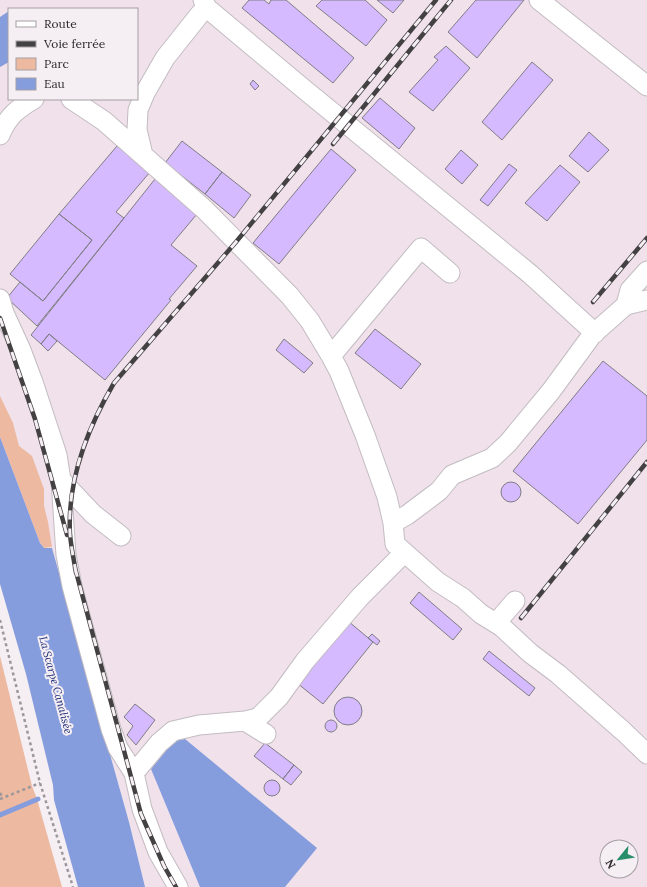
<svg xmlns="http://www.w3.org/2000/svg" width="647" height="887" viewBox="0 0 647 887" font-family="Lora,serif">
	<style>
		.built { fill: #f0e1eb; fill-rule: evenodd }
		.green { fill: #edb9a1 }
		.water { fill: #859cdd }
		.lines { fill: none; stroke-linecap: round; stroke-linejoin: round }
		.stream { stroke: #859cdd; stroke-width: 5 }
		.building { fill: #d6baff; stroke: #7f7d84 }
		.minor-casing { stroke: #c3bcc1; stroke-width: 21 }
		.path { stroke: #9c979b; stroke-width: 2.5; stroke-dasharray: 3 3; stroke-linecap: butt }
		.minor { stroke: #fff; stroke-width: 19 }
		.rail-casing { stroke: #444143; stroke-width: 4.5 }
		.rail { stroke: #f5eef3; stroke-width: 3; stroke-dasharray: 9; stroke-linecap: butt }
		.labels { text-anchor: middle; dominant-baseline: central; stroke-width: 4; stroke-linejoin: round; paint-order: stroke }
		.water-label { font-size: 11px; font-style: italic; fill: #1b2c76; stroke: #f5eef3 }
	</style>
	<rect width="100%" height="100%" fill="#f5eef3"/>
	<path class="built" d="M0 0H647V887H145L129 822 52 548 40 543 0 437ZM9 9H137V99H9ZM607 847H631V871H607Z"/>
	<path class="green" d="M0 396 13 423 19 446 32 456 44 489V506L48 522 52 547 44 548 40 543 0 437Z
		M0 656 32 786 37 799 62 887H0Z"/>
	<path class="water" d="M9 11V62L0 67V17Z
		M0 437 40 543 44 548H52L129 822 145 887H78L54 800 53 785 26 674 0 584Z
		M185 739 317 848 285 887H200L151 769 174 741Z"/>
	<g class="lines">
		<path class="stream" d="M0 815 38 799"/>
	</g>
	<path class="building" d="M249 0H264L269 4 271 0H286L354 58 333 83 242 8Z
		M322 0H365L387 20 366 46 316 6Z
		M377 0H404L393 13Z
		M476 0H524L477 58 448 32Z
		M446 46 470 68 433 111 409 92 438 60 434 57Z
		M532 62 553 80 502 140 482 122Z
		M253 80 259 86 255 90 250 84Z
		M380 98 415 128 399 149 362 118Z
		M589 132 609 150 588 172 569 156Z
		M182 141 222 172 205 194 165 163Z
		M117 146 150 172 116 212 124 218 37 326 7 298 20 282 43 301 92 240 59 214Z
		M331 149 356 170 279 264 253 243Z
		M461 150 478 165 462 184 445 169Z
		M509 164 517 170 488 206 480 200Z
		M560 165 580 182 547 221 525 203Z
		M222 172 251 195 234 218 205 194Z
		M155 179 197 214 171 245 197 266 169 299 171 300 105 380 49 334 41 344 31 335Z
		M59 214 92 240 43 301 10 274Z
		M375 329 421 364 401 389 355 353Z
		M49 334 57 341 48 351 41 344Z
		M284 339 313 363 304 373 276 350Z
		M603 361 647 396V440L578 524 513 471Z
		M501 492a10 10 0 1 1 20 0a10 10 0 1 1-20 0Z
		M419 592 462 629 453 640 410 603Z
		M348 621 373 642 323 704 297 683Z
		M372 634 380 641 377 645 368 638Z
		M489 651 535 688 529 696 483 659Z
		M334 711a14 14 0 1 1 28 0a14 14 0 1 1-28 0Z
		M135 704 155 720 136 745 127 735 133 726 124 717Z
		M325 726a6 6 0 1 1 12 0a6 6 0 1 1-12 0Z
		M265 743 294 765 283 779 254 756Z
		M294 765 302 772 291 785 283 779Z
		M264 788a8 8 0 1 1 16 0a8 8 0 1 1-16 0Z"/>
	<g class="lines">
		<g class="minor-casing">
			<path id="minor" d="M203 0 207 8 305 90 530 274 595 333
				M539 0 647 86
				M71 99 104 121 204 209 290 296 310 321 331 356 339 371 365 435 387 497 393 523 395 544 438 582 463 598 481 614 502 627 530 653 558 674 623 731 647 754
				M0 135C8 116 17 109 34 99
				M143 155 137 130 138 110 145 93 165 58 200 14 207 8
				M0 299 4 313 21 350 33 382 57 455 61 480 66 555 72 586 111 729 118 748 134 773 142 809 158 852 178 887
				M626 305 630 290 647 271
				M331 356 421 248 450 273
				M61 480 93 514 121 536
				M393 523 407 515 439 491 452 475 492 458 508 443 551 391 592 335 626 305 647 300
				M496 623 515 601
				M245 721 266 734
				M134 773 159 743 173 731 199 725 245 721 258 718 279 697 305 661 360 597 404 553"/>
		</g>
		<path class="path" d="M0 620 40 783 73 887
			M0 793 3 798
			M0 799 40 783"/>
		<use href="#minor" class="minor"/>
		<g class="rail-casing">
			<path id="rail" d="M333 144 451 0
				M593 302 647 238
				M0 318 35 419 67 535
				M75 568 141 814 164 866 176 887
				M76 573C74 560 71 547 70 534 67 480 87 429 114 383L236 242 436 0
				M521 618 647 462"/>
		</g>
		<use href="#rail" class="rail"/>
	</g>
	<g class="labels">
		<g class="water-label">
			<text transform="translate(56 685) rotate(75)">La Scarpe Canalisée</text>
		</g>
	</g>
	<rect x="8" y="8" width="130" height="92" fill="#f5eef3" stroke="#a5a0a3"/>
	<rect x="16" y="21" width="20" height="6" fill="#ffffff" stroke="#a5a0a3"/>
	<text x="44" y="28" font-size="12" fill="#2d2a2c">Route</text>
	<rect x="16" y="41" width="20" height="6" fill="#444143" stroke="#a5a0a3"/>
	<text x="44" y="48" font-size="12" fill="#2d2a2c">Voie ferrée</text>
	<rect x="16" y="58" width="20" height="12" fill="#edb9a1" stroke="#a5a0a3"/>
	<text x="44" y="68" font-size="12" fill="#2d2a2c">Parc</text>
	<rect x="16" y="78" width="20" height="12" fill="#859cdd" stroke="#a5a0a3"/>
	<text x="44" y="88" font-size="12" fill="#2d2a2c">Eau</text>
	<g transform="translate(619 859) rotate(240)"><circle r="19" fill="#f5eef3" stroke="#a5a0a3"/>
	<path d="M0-3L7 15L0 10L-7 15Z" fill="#288e6a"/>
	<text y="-6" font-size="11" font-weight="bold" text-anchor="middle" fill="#2d2a2c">N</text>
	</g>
</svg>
